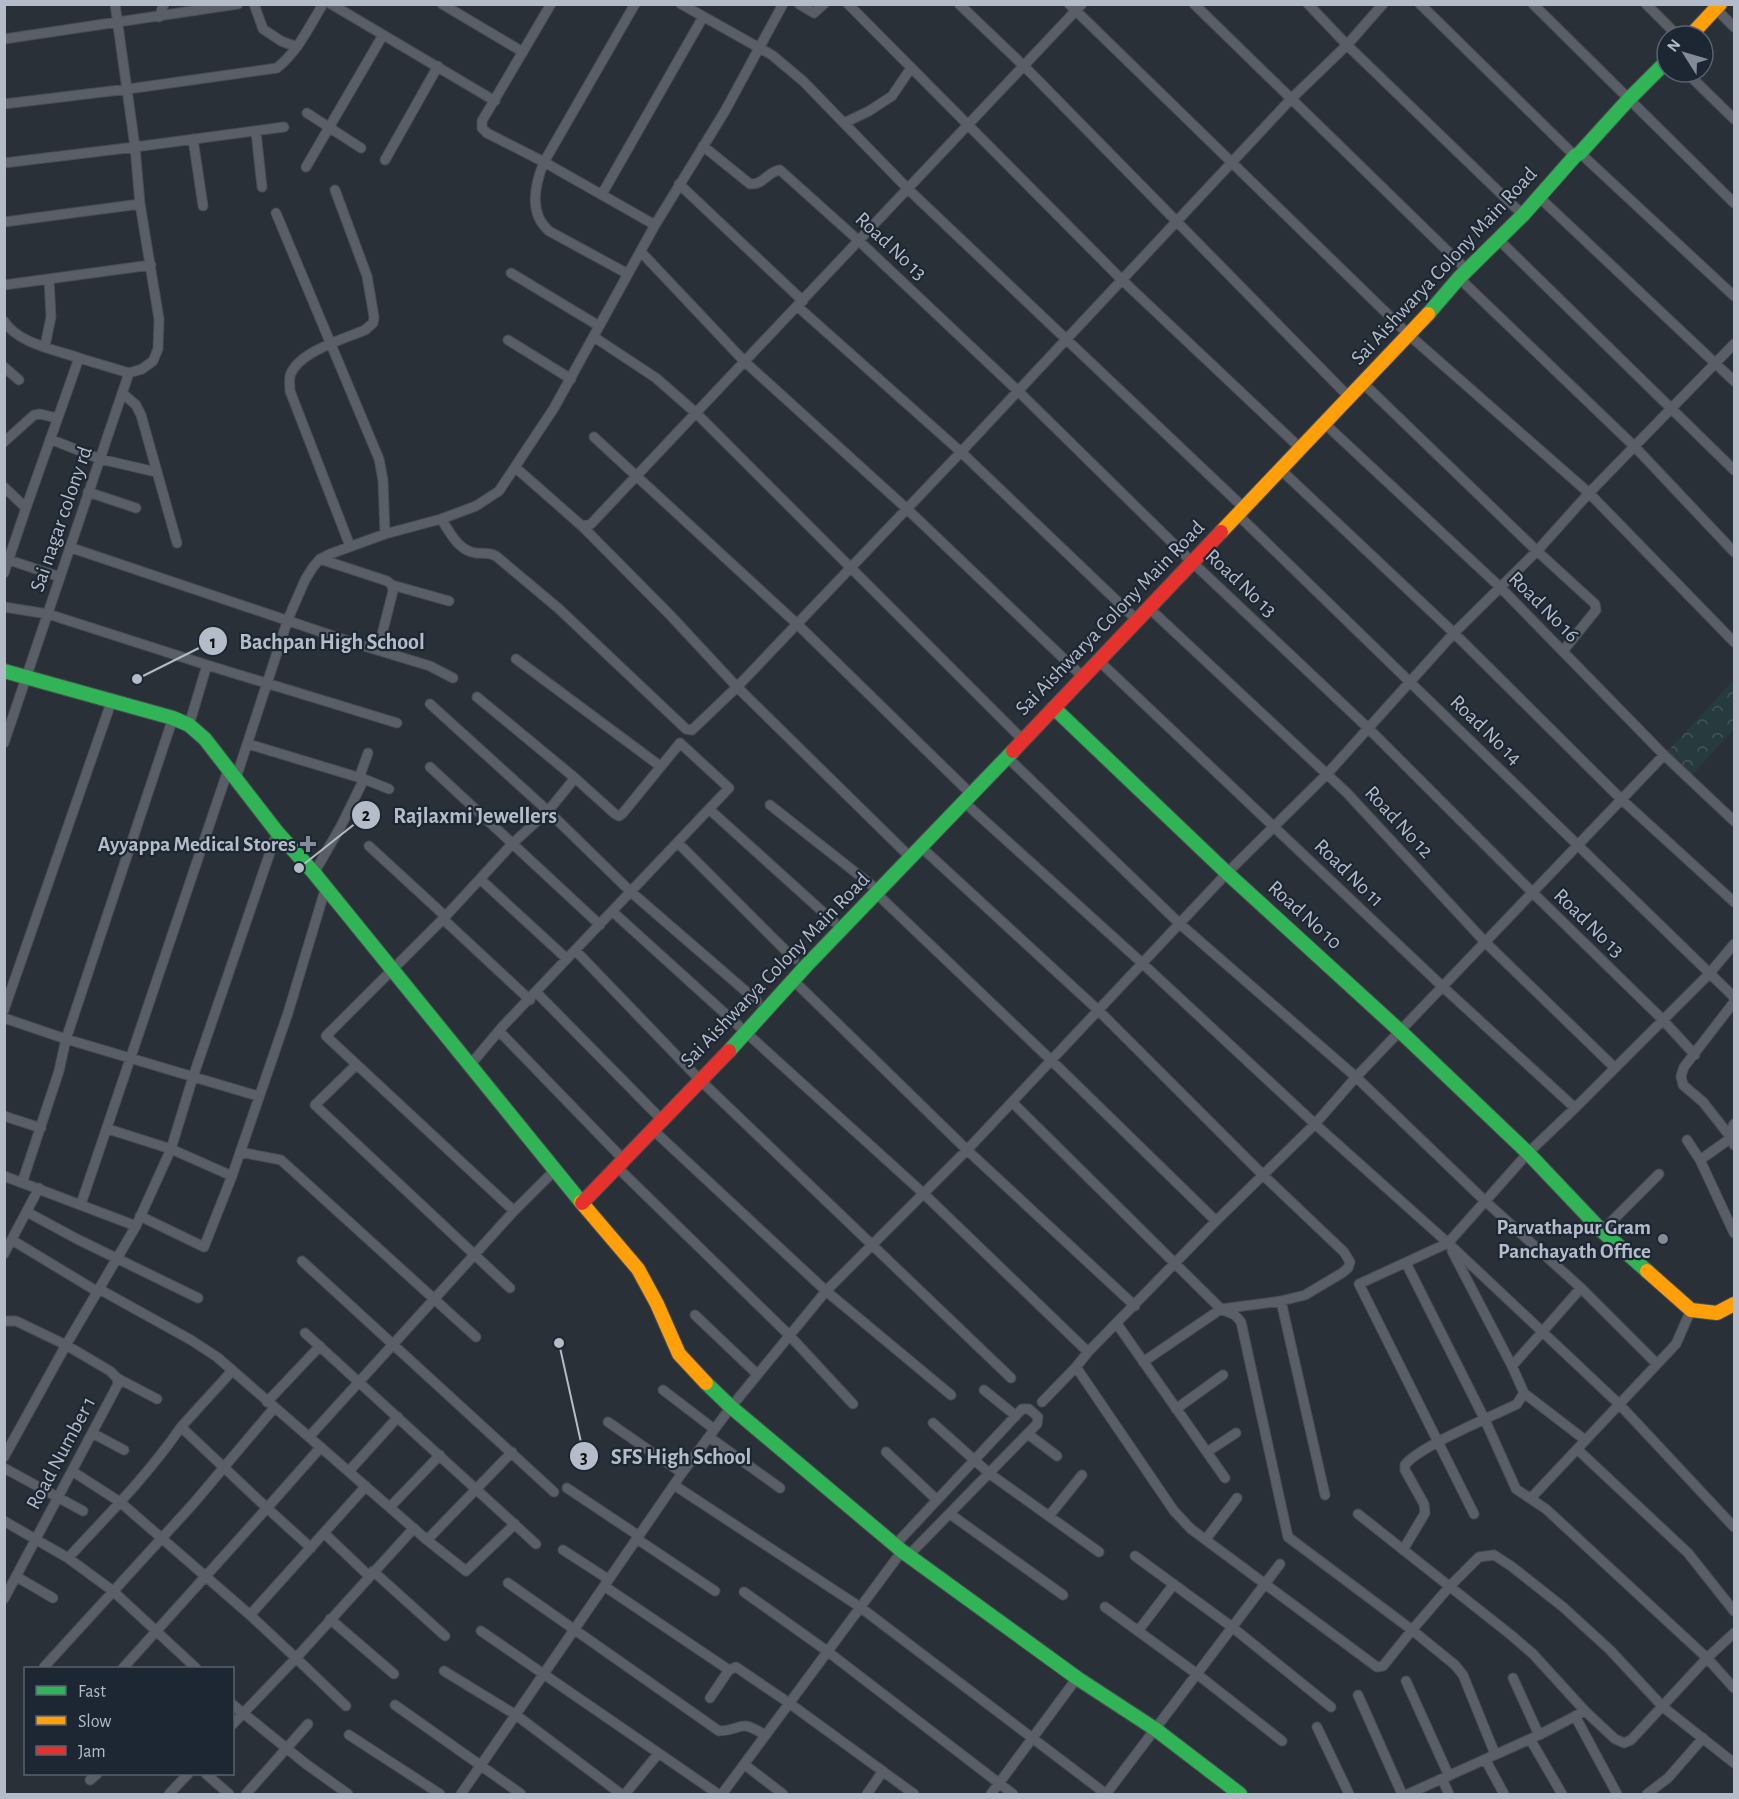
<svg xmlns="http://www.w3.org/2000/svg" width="1739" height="1799" viewBox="0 0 1739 1799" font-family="'Alegreya Sans',sans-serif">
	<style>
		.park { fill: url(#park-crowns) }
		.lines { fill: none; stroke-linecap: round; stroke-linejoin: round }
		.street-casing { stroke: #484c53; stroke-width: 11 }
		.fast-casing { stroke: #484c53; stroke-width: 16 }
		.slow-casing { stroke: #484c53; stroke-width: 16 }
		.jam-casing { stroke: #484c53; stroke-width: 16 }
		.street { stroke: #5a5e66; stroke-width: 9 }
		.fast { stroke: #30b455; stroke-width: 14 }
		.slow { stroke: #ff9f0a; stroke-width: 14 }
		.jam { stroke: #e5322d; stroke-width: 14 }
		.poi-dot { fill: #848b96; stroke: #1d2633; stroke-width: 2 }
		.labels { text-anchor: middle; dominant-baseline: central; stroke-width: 4.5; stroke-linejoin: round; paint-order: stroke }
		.street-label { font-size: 21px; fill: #b4bcc9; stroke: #1d2633 }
		.poi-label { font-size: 21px; font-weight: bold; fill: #b4bcc9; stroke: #1d2633; text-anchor: end }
		.leader { fill: none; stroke: #b4bcc9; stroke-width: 2 }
		.callout-dot { fill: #b4bcc9; stroke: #1d2633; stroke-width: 2 }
		.mark-label { font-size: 18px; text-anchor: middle; font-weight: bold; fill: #111 }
		.callout-label { font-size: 22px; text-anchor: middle; font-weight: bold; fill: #b4bcc9; stroke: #1d2633; stroke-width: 4.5; stroke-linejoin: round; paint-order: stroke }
	</style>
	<defs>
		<pattern id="park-crowns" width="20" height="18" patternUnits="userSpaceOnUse" patternTransform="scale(1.5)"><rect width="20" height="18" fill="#273a3e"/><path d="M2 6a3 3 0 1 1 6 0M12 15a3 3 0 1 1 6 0" fill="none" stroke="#445559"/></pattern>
	</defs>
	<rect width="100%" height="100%" fill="#2a3038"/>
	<path class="park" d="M1734 680V729L1691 776 1666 753Z"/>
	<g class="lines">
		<g class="street-casing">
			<path id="street" d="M254 4 263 29 281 41 297 47
				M331 4 495 101
				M442 4 523 52
				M551 4 482 121V128L487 133 544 162 655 225
				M681 4 772 55 803 81 909 190 1243 507
				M799 4 814 13 824 4
				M848 4 1121 279 1299 447
				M959 4 1024 66 1349 397
				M1069 4 1409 335 1589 493 1734 642
				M1194 4 1467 270
				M1308 4 1347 45 1523 215
				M1420 4 1575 156
				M1533 4 1734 203
				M1646 4 1678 36
				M1716 9 1734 27
				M159 17 164 4
				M4 39 238 4
				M1686 72 1734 119
				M4 104 128 89 277 68C298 51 309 27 323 4
				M307 113 361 148
				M844 123 869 111 892 96 911 68
				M256 132 262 187
				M193 139 203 206
				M703 146 750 184C764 185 768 171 780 170L858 240 1018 391 1192 562 1367 727 1532 892 1662 1019 1695 1055
				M1580 153 1734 296
				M385 160 438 66
				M4 163 135 147 115 4
				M306 167 383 35
				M679 184 803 301
				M335 190 367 276 374 317 373 323 365 330C344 339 297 352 290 376 289 381 290 386 290 391L350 546
				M602 194 703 17
				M1539 197 1734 381
				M276 213 379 459 383 480 385 534
				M4 222 140 204
				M1498 239 1734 470
				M641 252 745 362 906 508 1083 677
				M511 273 599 326
				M628 274 549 231C528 213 535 184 544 162L635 4
				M1459 278 1635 447 1734 552
				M4 285 151 265
				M797 306 961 452 1138 621
				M4 321C17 343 56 350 79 358L26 508 4 487
				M594 337 656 378 696 413 1023 740
				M508 340 571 379
				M45 346 51 317 49 279
				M79 358 129 373 142 369 153 361 158 349 159 319 140 204 135 147 284 127
				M4 367 19 380
				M1363 383 1537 551 1595 604 1596 610 1563 651
				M122 393 136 405 141 415 177 543
				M1323 422 1500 587 1664 755 1734 821
				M594 437 796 623 971 794
				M50 439 100 459 156 472
				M4 442 34 415 40 414 57 418
				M516 468 582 526 591 524 1082 4
				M1280 469 1454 633 1621 799 1734 902
				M88 492 136 508
				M1237 514 1733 996 1734 1000
				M441 519C450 532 458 551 476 553 484 554 488 552 496 556L558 608 686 729 692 730 737 687 961 452 1291 99 1347 45 1383 4
				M582 526 671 616 737 687 911 858
				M69 547 354 643 430 666 453 678
				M320 559 387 581 392 585
				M9 560 60 577
				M4 573 26 508
				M4 607 48 614 207 665 189 725
				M1149 608 1347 793 1485 942 1615 1068
				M378 650 393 591 392 585 449 601
				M516 659 660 766
				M1099 661 1444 988 1575 1108
				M207 665 397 723
				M430 704 548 811 631 892 757 1001
				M4 743 129 373
				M248 744 364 779 341 826 314 873
				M1007 757 1180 924 1356 1077 1485 1201 1581 1288 1657 1364
				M430 767 600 925
				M236 778 288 619 305 580 313 567 320 559 330 554 385 534 441 519 476 506 499 491 554 408 655 225 725 111 783 4
				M359 778 368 753
				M364 779 389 789
				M964 802 1142 963 1315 1124 1448 1243 1619 1404 1734 1527
				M770 805 879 891
				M710 810 834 922
				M678 843 794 959
				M369 846 445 916
				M921 847 1098 1010 1264 1176 1344 1252 1350 1262 1348 1268 1342 1273 1305 1295 1281 1301 1221 1309 1143 1362
				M480 879 567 959
				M877 894 1051 1060 1216 1221
				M613 912 923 1193 1088 1352 1216 1221 1315 1124 1356 1077 1664 755
				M443 919 530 1000
				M575 950 700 1080 1011 1378
				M794 981 967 1150 1135 1306
				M536 992 662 1120
				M1734 1002 1684 1067 1681 1076 1683 1085 1703 1102 1729 1135 1734 1145
				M4 1010 112 700
				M4 1018 66 1039 258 1096
				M499 1031 623 1159
				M471 1064 503 1026 729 788 680 743 623 813 619 816 615 814 575 778 477 697
				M356 1065 315 1105 510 1288
				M1012 1102 1221 1309 1235 1315 1241 1322 1288 1537 1412 1630 1450 1586 1479 1557 1494 1555 1511 1566 1563 1607 1610 1650 1663 1707 1734 1763
				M4 1116 41 1128
				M108 1129 171 1149 232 1176 288 1013 325 890
				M652 1129 826 1291 951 1395
				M1729 1135 1734 1124
				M1687 1140 1700 1160 1734 1233
				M240 1152 281 1160 476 1337
				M1700 1160 1731 1138
				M617 1167 789 1335 853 1404
				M4 1176 136 1226
				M22 1183 59 1071 66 1039 173 718
				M81 1204 228 770
				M514 1211 326 1036 443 919 513 843 548 811 575 778
				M27 1212 77 1239 198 1298
				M140 1216 204 1247 232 1176
				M1602 1231 1659 1174
				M12 1240 98 1292
				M1452 1251 1512 1366 1524 1393 1585 1440
				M4 1254 39 1188
				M302 1261 554 1492
				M1406 1263 1485 1420 1516 1489 1546 1509 1707 1658 1734 1688
				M99 1289 191 1340 217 1357 309 1437
				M1281 1301 1325 1495
				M695 1315 757 1374
				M4 1321H16L66 1345 110 1371 117 1378 118 1384 4 1599
				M1117 1324 1225 1478
				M305 1333 536 1544
				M1088 1352 1076 1367 1174 1511 1191 1529 1377 1667 1383 1666 1412 1630 1455 1665 1463 1675 1495 1754
				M1512 1366 1581 1288
				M117 1378 157 1399
				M663 1390 714 1429
				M984 1390 1016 1416
				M267 1402 320 1346
				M1042 1402 1076 1367
				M1176 1409 1223 1375
				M608 1422 682 1473
				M933 1423 990 1474 1099 1552
				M181 1427 232 1371
				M92 1433 124 1450
				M1028 1434 1057 1456
				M709 1437 780 1488
				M1577 1449 1688 1553 1734 1611
				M886 1452 937 1500
				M1207 1452 1236 1433
				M4 1457 66 1345 136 1226 171 1149 193 1077 277 832
				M4 1468 83 1511
				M72 1471 120 1502 250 1615 296 1658 414 1528
				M349 1471 398 1417
				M674 1485 860 1607 1106 1794
				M567 1488 639 1536
				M1531 1498 1676 1344 1691 1310
				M390 1507 440 1455
				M950 1514 1063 1595
				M1358 1514 1511 1635 1533 1654 1585 1711
				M1474 1514 1359 1284 1448 1243 1528 1153 1575 1108 1709 974 1734 944
				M1049 1516 1082 1475
				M4 1521 68 1558 113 1591 196 1668
				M515 1524 466 1571 427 1540 309 1437 514 1211 556 1169
				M324 1533 369 1576
				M637 1539 715 1591
				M1206 1539 1237 1498
				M427 1540 512 1452
				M895 1545 1022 1409H1029L1038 1417 1037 1424 909 1555
				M311 1548 267 1508 321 1447
				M563 1550 608 1579
				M1403 1550 1425 1513 1424 1504 1405 1470V1465C1418 1447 1493 1416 1517 1404L1524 1393
				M1135 1556 1232 1627 1331 1707
				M68 1558C107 1516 148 1475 181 1427L267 1508 123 1668
				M373 1571 445 1636
				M17 1577 53 1598
				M508 1583 719 1731C744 1730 738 1718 765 1735
				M604 1586 729 1670
				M744 1592 827 1651 1013 1794
				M1105 1607 1197 1674 1282 1741
				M250 1615 366 1486
				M330 1619 394 1674
				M481 1631 718 1794
				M1138 1631 1174 1584
				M44 1667 193 1504 274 1408
				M444 1671 516 1715 621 1794
				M1513 1678 1539 1735
				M1406 1681 1449 1776
				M1358 1695 1402 1794
				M710 1698 729 1670 736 1667 789 1703 914 1794
				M232 1704 306 1764 348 1794
				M395 1705 521 1794
				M1575 1716 1617 1794
				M232 1725 296 1658 346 1706
				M1317 1727 1349 1794
				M349 1735 440 1794
				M1530 1739 1562 1794
				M1485 1759 1504 1794
				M745 1765 783 1794
				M206 1774 229 1794
				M1442 1779 1449 1794
				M90 1780 97 1774
				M169 1794 188 1774
				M246 1794 308 1724
				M461 1794 682 1473 731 1407 826 1291 967 1150 1227 873 1327 774 1454 633 1537 551 1589 493 1734 344
				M625 1794 658 1754
				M722 1794 902 1551
				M867 1794 883 1771
				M991 1794 1077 1678
				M1106 1794 1280 1564
				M1408 1794 1539 1735 1585 1711 1615 1739 1624 1743 1631 1740 1707 1658 1734 1633
				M1647 1794 1668 1778 1703 1738"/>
		</g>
		<g class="fast-casing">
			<path id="fast" d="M1428 314 1459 278 1523 215 1575 156 1580 153 1629 99 1667 61
				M4 671 173 718 189 725 205 739 277 832 314 873 581 1202
				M1054 708 1227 873 1400 1031 1528 1153 1602 1231 1647 1271
				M729 1051 806 966 1013 751
				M706 1383 731 1407 902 1551 1077 1678 1155 1729 1240 1794"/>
		</g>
		<g class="slow-casing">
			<path id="slow" d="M1690 36 1720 4
				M1221 532 1428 314
				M581 1202 638 1269 657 1304 679 1354 706 1383
				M1647 1271 1691 1310 1717 1313 1734 1304"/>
		</g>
		<g class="jam-casing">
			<path id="jam" d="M1013 751 1221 532
				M582 1203 729 1051"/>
		</g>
		<use href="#street" class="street"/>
		<use href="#fast" class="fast"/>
		<use href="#slow" class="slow"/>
		<use href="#jam" class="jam"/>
	</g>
	<g class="poi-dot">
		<path d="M305 835h6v6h6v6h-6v6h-6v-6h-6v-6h6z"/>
		<circle cx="1663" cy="1239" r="6"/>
	</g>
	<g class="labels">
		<g class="street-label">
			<text transform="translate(891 246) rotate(43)">Road No 13</text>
			<text transform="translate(1444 266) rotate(-47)">Sai Aishwarya Colony Main Road</text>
			<text transform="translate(61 519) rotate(-71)">Sai nagar colony rd</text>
			<text transform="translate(1241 583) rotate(43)">Road No 13</text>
			<text transform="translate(1544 607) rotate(45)">Road No 16</text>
			<text transform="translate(1110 618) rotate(-46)">Sai Aishwarya Colony Main Road</text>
			<text transform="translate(1486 730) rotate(44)">Road No 14</text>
			<text transform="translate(1399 822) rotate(47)">Road No 12</text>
			<text transform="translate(1349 873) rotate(44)">Road No 11</text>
			<text transform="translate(1305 915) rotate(42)">Road No 10</text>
			<text transform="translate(1589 923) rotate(44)">Road No 13</text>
			<text transform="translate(775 970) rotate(-46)">Sai Aishwarya Colony Main Road</text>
			<text transform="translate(61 1453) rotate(-62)">Road Number 1</text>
		</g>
		<g class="poi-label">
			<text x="296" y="844">Ayyappa Medical Stores</text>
			<text x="1651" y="1227">Parvathapur Gram<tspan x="1651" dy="24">Panchayath Office</tspan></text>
		</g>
	</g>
	<path class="leader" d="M137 679L213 641M299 868L366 815M559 1343L584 1456"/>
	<g class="callout-dot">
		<circle cx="137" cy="679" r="6"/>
		<circle cx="299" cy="868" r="6"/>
		<circle cx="559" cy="1343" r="6"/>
		<circle cx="213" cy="641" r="15"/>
		<circle cx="366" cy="815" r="15"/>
		<circle cx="584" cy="1456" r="15"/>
	</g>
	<g class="mark-label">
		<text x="213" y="648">1</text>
		<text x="366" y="821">2</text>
		<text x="584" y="1463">3</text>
	</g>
	<g class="callout-label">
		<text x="332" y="649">Bachpan High School</text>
		<text x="475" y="823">Rajlaxmi Jewellers</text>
		<text x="681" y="1464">SFS High School</text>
	</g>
	<rect width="1739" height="1799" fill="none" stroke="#b4bcc9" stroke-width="12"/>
	<rect x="24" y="1667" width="210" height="108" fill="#1d2633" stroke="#59626f" stroke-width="1.5"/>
	<rect x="36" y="1686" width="30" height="9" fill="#30b455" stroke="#59626f" stroke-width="1.5"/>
	<text x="78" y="1697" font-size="18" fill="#b4bcc9">Fast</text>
	<rect x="36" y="1716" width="30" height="9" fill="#ff9f0a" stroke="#59626f" stroke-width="1.5"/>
	<text x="78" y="1727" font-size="18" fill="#b4bcc9">Slow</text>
	<rect x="36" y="1746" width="30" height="9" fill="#e5322d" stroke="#59626f" stroke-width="1.5"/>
	<text x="78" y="1757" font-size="18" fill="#b4bcc9">Jam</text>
	<g transform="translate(1685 54) rotate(307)"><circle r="28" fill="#1d2633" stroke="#59626f" stroke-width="1.5"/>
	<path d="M0-4.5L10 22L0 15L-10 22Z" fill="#848b96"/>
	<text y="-9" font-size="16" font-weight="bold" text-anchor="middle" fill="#b4bcc9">N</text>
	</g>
</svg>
